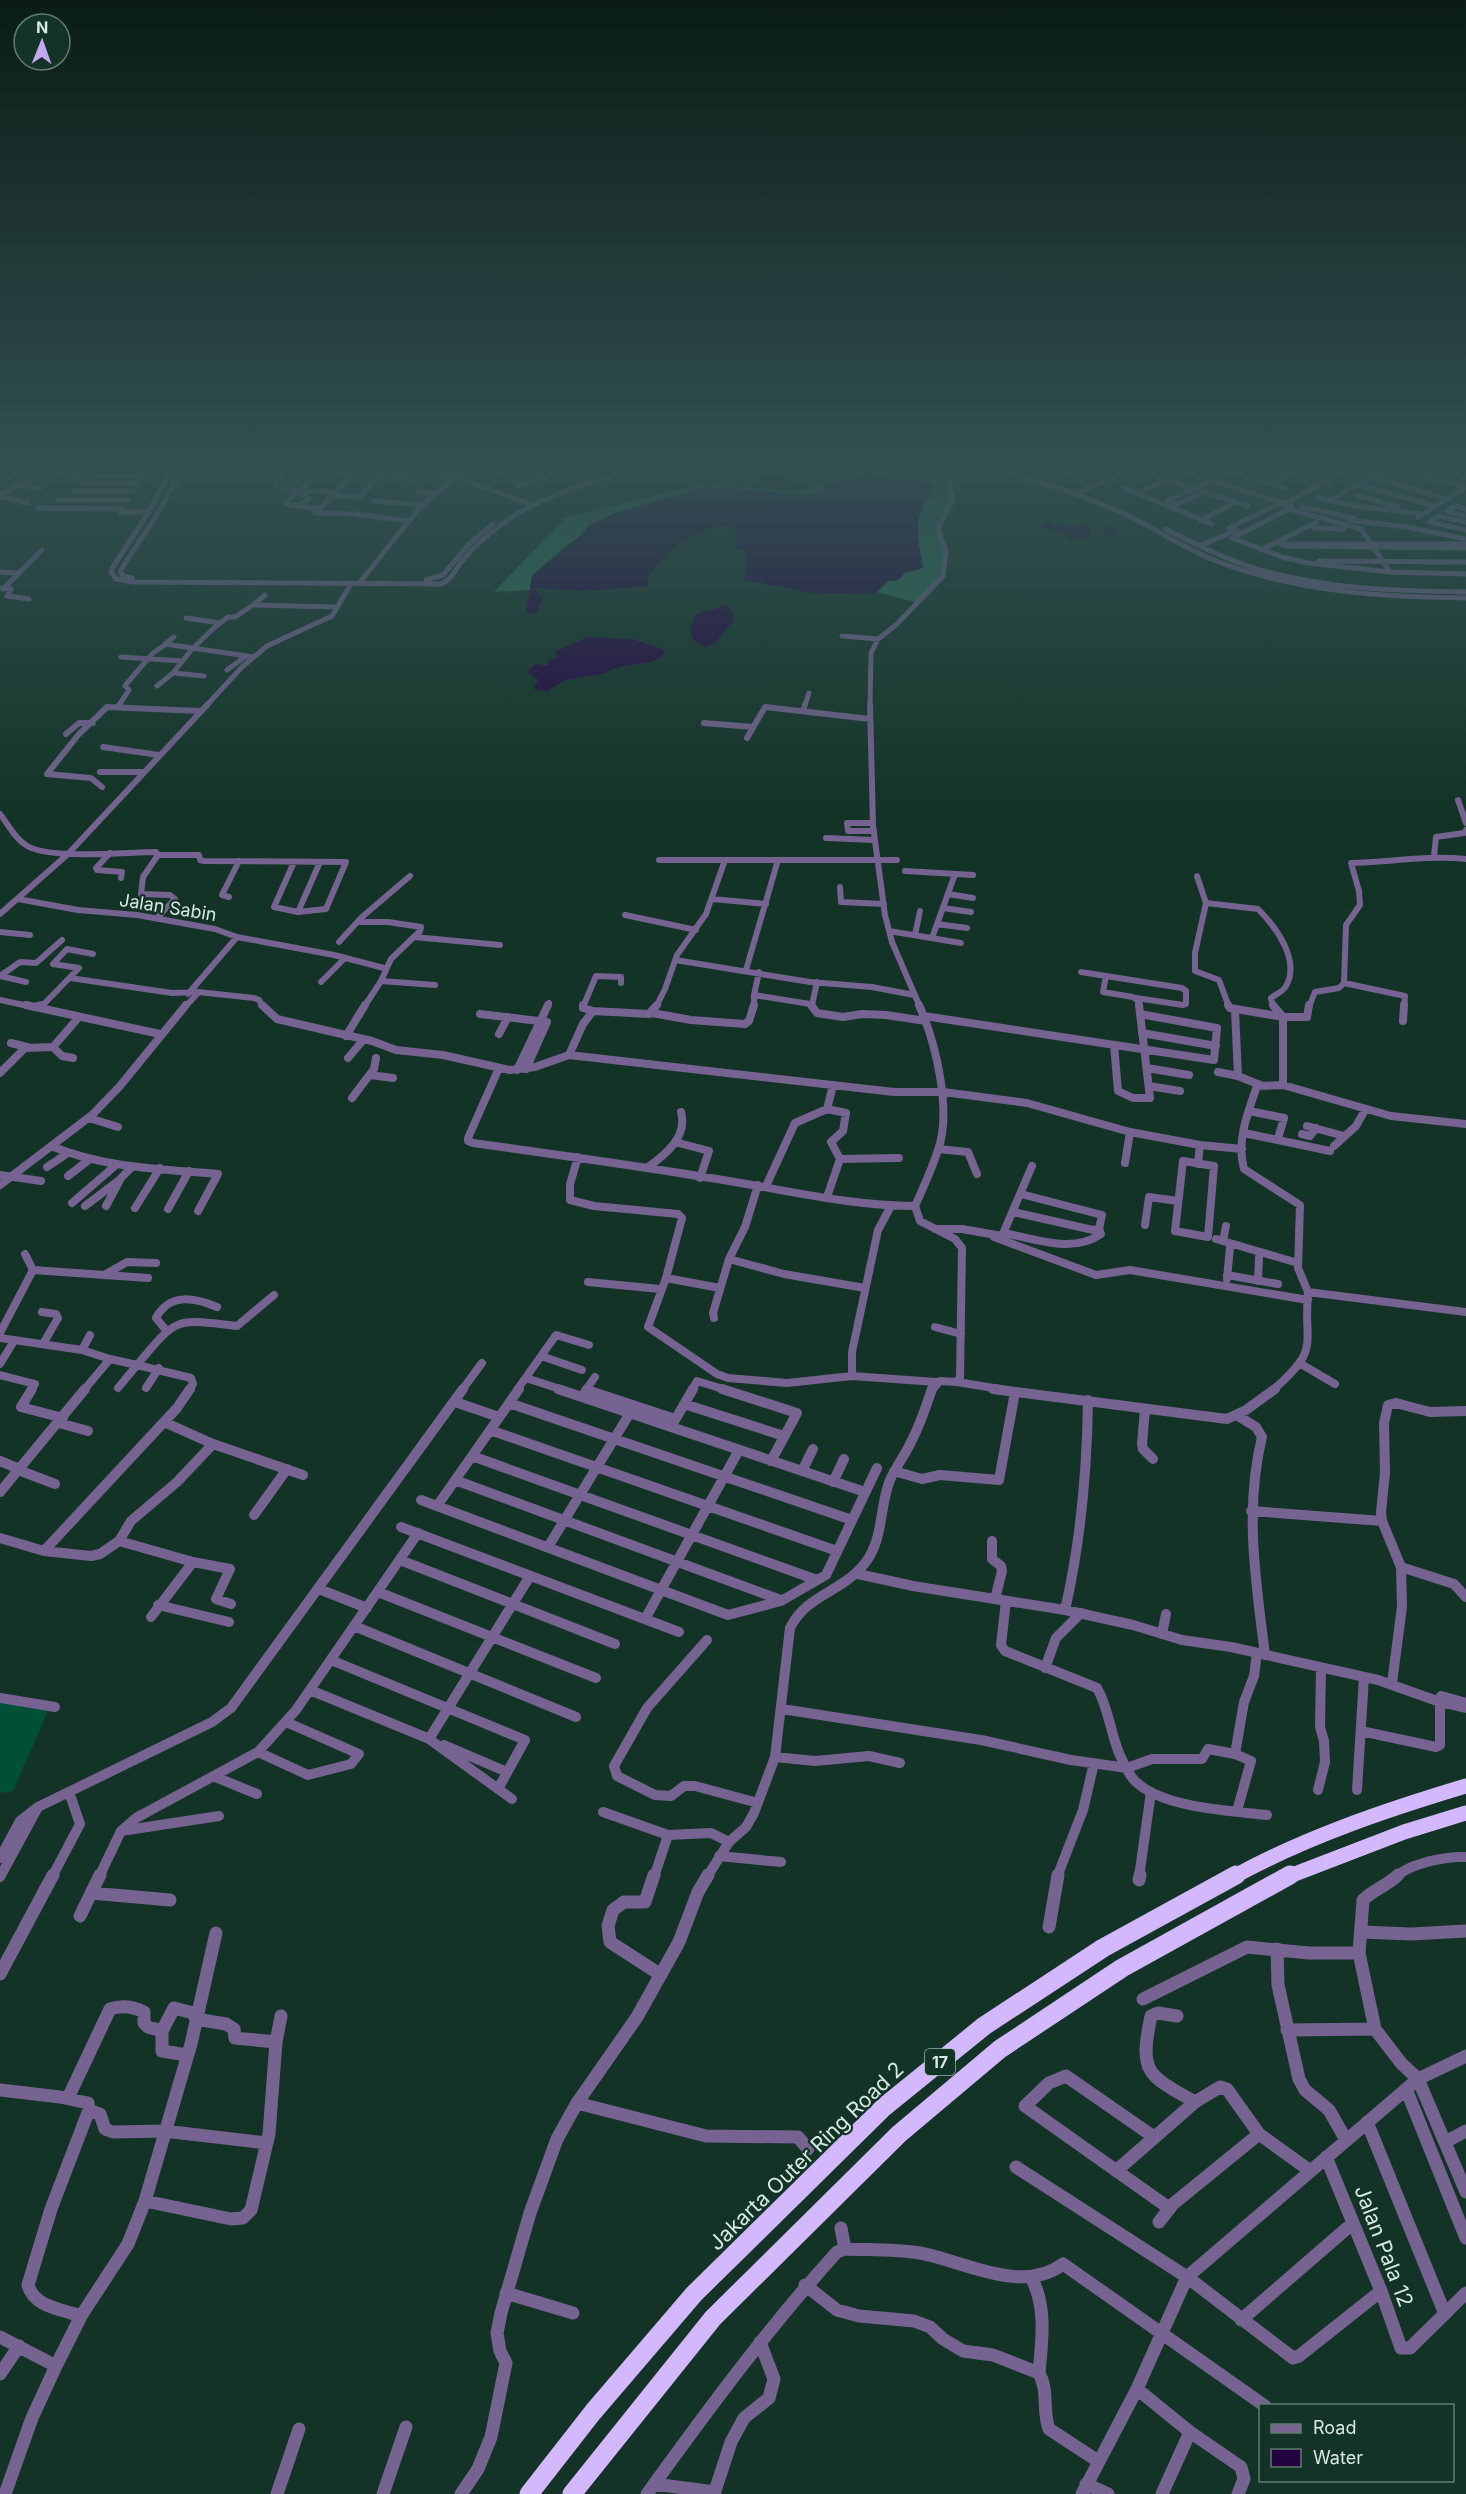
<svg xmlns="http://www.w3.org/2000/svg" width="1466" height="2494" viewBox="0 0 1466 2494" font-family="Inter,sans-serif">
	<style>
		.green { fill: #005038 }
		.forest { fill: #276f54 }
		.water { fill: #240341 }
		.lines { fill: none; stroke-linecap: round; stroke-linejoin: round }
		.river { fill: #240341; fill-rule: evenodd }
		.minor-far4 { stroke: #766391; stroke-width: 5 }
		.minor-far3 { stroke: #766391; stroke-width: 6 }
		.minor-far2 { stroke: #766391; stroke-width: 8 }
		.minor-far1 { stroke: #766391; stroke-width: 10 }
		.minor { stroke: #766391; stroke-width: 13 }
		.highway-far1 { stroke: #d4b8fd; stroke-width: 15 }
		.highway { stroke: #d4b8fd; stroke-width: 19 }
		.labels { text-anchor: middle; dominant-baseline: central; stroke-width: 4.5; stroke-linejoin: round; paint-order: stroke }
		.shield { fill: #133326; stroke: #9cb2a8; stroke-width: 1.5 }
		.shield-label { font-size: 16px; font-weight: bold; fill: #d6e9e0 }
		.street-label { font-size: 18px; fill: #d6e9e0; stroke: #133326 }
		.near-street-label { font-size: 21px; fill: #d6e9e0; stroke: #133326 }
	</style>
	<rect width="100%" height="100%" fill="#133326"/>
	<path class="green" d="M0 1702 48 1711 13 1791 0 1793Z"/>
	<path class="forest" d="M870 471 948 481 953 499 938 529C953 569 945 574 917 603L877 592 888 581 898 580 906 572 919 570 923 566 917 545 918 520 933 485 925 481 870 473 825 484 823 492 811 495 735 488H699L618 512 587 527 580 536 564 547 532 576 530 590 494 592 565 518 703 484 794 492C821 489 842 472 870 471Z"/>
	<path class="water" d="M756 466 787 468 781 476 787 484H766L762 483 764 481H756L761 478 751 476Z
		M866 473 925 481 934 486C932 493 928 497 924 503 912 524 920 546 923 568L906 572 898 580 888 581 875 593 817 594 744 580 746 573V551L735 548 736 531 733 527 718 525 680 543 666 554 648 576V586L582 591 536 588 534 590 538 591V595L544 598 536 614 526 612 532 576 580 536 589 525 618 512 704 487 811 495 823 492 825 484 855 478Z
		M1048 522 1068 527H1080L1076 525H1094L1120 531H1110L1119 534C1109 538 1107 533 1101 528 1097 525 1090 526 1085 526L1090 531V539H1069L1065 534 1041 527Z
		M723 605H727L735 619 715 643 705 647C688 640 690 634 693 618 703 607 715 613 723 605Z
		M588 637 632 639 665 650 662 657 650 662 619 667 602 674 565 680 548 691 534 689 538 679 528 673 530 668 536 664 549 666 548 660 558 658 555 654 556 651Z"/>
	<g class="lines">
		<path class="river" d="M712 466H719L716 484 711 489H705Z"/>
		<path class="minor-far4" d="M16 466 79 477
			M173 466 149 512 112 568 111 572 116 579 132 582 441 584C453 579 454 571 462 561 469 552 479 543 488 535 531 497 590 483 643 466
			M519 466 546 476
			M985 466C1033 479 1081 494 1127 515 1159 531 1190 552 1224 564 1302 592 1384 597 1466 598
			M1051 466 1074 473
			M1165 466 1292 506
			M1213 466 1284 488
			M1251 466 1286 477
			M1428 466 1466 477
			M1391 467 1466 487
			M110 468H147
			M72 470 80 472 90 466
			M367 473 381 472
			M498 473 524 484
			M445 474 533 505
			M379 475 417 480
			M1151 475 1248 506
			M96 476H144
			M397 477 408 466
			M1372 477 1447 499
			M456 478 476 466
			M4 479 25 468
			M82 483H139
			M1271 484 1307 466
			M23 485 39 489
			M276 485 286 466
			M1359 485 1435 506
			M137 486 147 466
			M518 486 573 466
			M1124 488 1212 524
			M281 490 337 492
			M73 491H134
			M297 491 286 504 320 509 358 466
			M417 492 435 494
			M1081 492 1135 466
			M1138 493 1167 480
			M0 495C19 486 36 475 55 466
			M1357 495 1398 507
			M334 496 360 497 388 466
			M0 497 28 503
			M1318 498 1356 506 1422 514
			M58 500H128
			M1168 500 1246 466
			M374 501 422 505
			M1328 501 1392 466
			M1168 503 1177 504 1204 492
			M1282 505 1353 466
			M299 506 309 499 301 492 315 472 350 474
			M1302 507 1354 518
			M38 508 123 509
			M1289 509 1361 529 1390 572 1308 563 1282 557 1232 538Z
			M1466 509 1455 506 1447 511 1466 516
			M120 512H149
			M315 513 355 514 408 521
			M1418 517 1466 487
			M1348 520 1407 527 1466 539
			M1200 521 1236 502
			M1466 522 1438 516 1430 522 1466 530
			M1229 528 1282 502
			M1314 528 1344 529
			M1165 529C1195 544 1225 559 1257 569 1325 589 1396 591 1466 592
			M1466 544H1281L1286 546 1466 548
			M1199 546 1237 530
			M1261 550 1317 522
			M1319 561 1466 562
			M0 572 19 573
			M1390 572 1466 574
			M132 578 123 576 120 571 158 513 184 466
			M426 580 443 575 468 545 493 524
			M361 581 420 507 449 482 440 474 421 466
			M0 588 11 589 7 596 29 599
			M3 589 42 550
			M253 605 265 595
			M186 618 220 623
			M842 636 878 639
			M174 637 165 644 254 657
			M121 657 182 661
			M227 670 246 656
			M173 673 204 676
			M157 686 173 673 192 649 214 628 228 617H235L253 605 335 607
			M119 705 129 690 125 686 128 682 153 653 166 644
			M207 705 242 667 267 646 332 616 351 584
			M805 705 809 693
			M870 705 871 653 878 639 896 625 943 576 946 551 938 529 953 499 949 480 965 466"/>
		<path class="minor-far3" d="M870 704 873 826 885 915 892 942 920 1007
			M118 707 120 704
			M803 711 805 704
			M704 723 753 727
			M66 734 79 723H93
			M747 738 765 707 870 719
			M103 747 159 755
			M100 772H143
			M102 787 91 778 47 774 79 734 107 707 200 711
			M1458 800 1466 823
			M0 814C8 824 15 839 27 846 52 860 126 852 156 852L158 855H199L200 860 204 861 346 862 326 909 298 912 320 862
			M873 823H847L848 831H874
			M826 838 874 840
			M110 853 96 868 97 870 122 872 121 878
			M1434 856 1436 837 1464 833 1466 830
			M659 860H897
			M294 862 274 907 298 912
			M905 871 973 875
			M1197 876 1206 903 1258 909C1275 926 1301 960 1286 986 1283 992 1276 994 1271 998L1273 1007
			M840 887 841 902 884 904
			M948 894 973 898
			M229 897 222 895 239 861
			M18 899 78 910 137 915 215 929 237 937 334 955 384 968
			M712 899 766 904
			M1206 903 1195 953V971L1219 980 1229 1007
			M943 908 971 912
			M0 914 68 854 208 704
			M625 915 696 930
			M157 918 175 899 170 895 141 894 143 877 158 855
			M358 922H388L421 927 420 931 391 959 381 981
			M937 924 967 928
			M889 931 961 943
			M0 932 30 935
			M915 935 920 911
			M414 937 500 945
			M932 938 955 874
			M339 942 362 917 410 876
			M675 960 810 982 872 987 914 995
			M53 964 67 949 93 954
			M53 964 79 968
			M746 970 778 860
			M759 972 754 995 810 1004 812 1007
			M1081 972 1106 976 1103 992 1133 997 1138 1001 1139 1007
			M0 976 20 962 36 963 62 940
			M0 976 26 982
			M1106 976 1182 988 1186 991V1004L1183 1005 1136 998
			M70 978 172 993 198 992 254 998 259 1000 263 1007
			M321 982 344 959
			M1344 983 1405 996 1404 1007
			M188 994 237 937
			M0 1000 33 1007
			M812 1005 817 982
			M34 1007 43 1005 79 968
			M185 1007 198 993
			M364 1007 381 981 435 985
			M547 1007 549 1003
			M583 1007 596 976 621 977V983
			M656 1007 665 989 677 955 706 914 725 860
			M754 1007V995
			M1309 1007 1315 992 1339 988 1344 983 1346 925 1360 905 1359 891 1351 863C1390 862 1428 855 1466 859"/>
		<path class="minor-far2" d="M26 1005 160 1034
			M262 1005 277 1019 372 1041 396 1050 443 1055 510 1070 535 1067 569 1055 894 1092H943L1027 1103 1130 1132 1200 1145 1242 1149
			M583 1005V1008L593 1011
			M811 1005 817 1013 843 1017 862 1014 886 1015 926 1021
			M919 1005C936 1043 952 1111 938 1150 932 1169 923 1188 915 1206L920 1221 955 1239 962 1248 960 1378 957 1382 940 1381 932 1390
			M1228 1005 1230 1008 1283 1017H1307L1309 1005
			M1273 1005 1283 1017V1085L1391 1116 1466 1124
			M34 1007 41 1005
			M1235 1010 1238 1076
			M652 1013 691 1020 745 1024 749 1021 754 1005
			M480 1014 547 1022 526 1069
			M924 1016 1214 1060 1217 1028 1140 1014
			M1403 1021 1404 1005
			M1142 1033 1216 1046
			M499 1034 508 1017
			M346 1036 365 1005
			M11 1043 27 1047
			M1114 1045 1118 1091 1133 1098H1150L1139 1005
			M569 1055 583 1024 593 1011 649 1014 657 1005
			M73 1058 62 1056 53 1047 79 1017
			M348 1058 364 1039
			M499 1068 468 1138V1141L473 1143C560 1155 647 1167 735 1182 794 1192 855 1206 915 1206
			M1147 1068 1189 1075
			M517 1070 548 1005
			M1218 1072 1238 1076 1260 1085
			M0 1073 25 1048 53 1047
			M370 1075 393 1078
			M1283 1085 1257 1086C1248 1112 1236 1141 1244 1169L1300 1205 1298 1268 1308 1292
			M1149 1086 1180 1091
			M352 1098 374 1069 376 1058
			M827 1109 833 1085
			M1249 1111 1284 1118 1279 1135
			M89 1118 118 1127
			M1307 1126 1344 1136
			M1244 1133 1330 1151
			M1302 1134 1310 1136 1316 1128
			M675 1142 709 1151 700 1178
			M51 1146C104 1168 161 1169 218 1174L198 1211
			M1334 1146 1356 1126 1365 1110
			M939 1149 968 1152 977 1174
			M578 1157 570 1184V1200L594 1206 678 1214 682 1218 666 1278 648 1327 717 1374 728 1378 787 1383 852 1376 936 1382
			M1183 1161 1214 1166 1208 1237 1175 1231Z
			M1125 1163 1130 1132
			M1198 1164 1200 1145
			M47 1167 68 1153
			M647 1168C665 1155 688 1137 681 1112
			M0 1175 41 1181
			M68 1176 90 1159
			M0 1185 92 1115 120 1086 186 1005
			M766 1186 795 1123 827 1109 846 1113 843 1131 831 1142 840 1159
			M827 1197 840 1159 899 1158
			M72 1203 116 1165
			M85 1206 118 1181
			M106 1206 121 1178 132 1167
			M135 1208 160 1168
			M168 1209 189 1171
			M1013 1212 1093 1230 1099 1229 1102 1215 1021 1194
			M1145 1225 1149 1197 1178 1201
			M935 1229H962L1002 1236 1032 1166
			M1004 1233C1035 1239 1073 1254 1101 1234L1099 1229
			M994 1237 1096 1275 1130 1270 1308 1300
			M1216 1239 1298 1263
			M1223 1241 1226 1226
			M729 1259 784 1274 865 1288
			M33 1270 148 1278
			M104 1275 127 1262 156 1263
			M1227 1275 1278 1284
			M666 1278 720 1288
			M1227 1279 1230 1247
			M1258 1281 1259 1257
			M588 1282 660 1289
			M42 1312 56 1314 58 1318 43 1344
			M714 1318 713 1313 729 1259 745 1227 758 1185
			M935 1327 961 1334
			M166 1330 156 1318C170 1292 195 1298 217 1307
			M0 1333 33 1270 25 1254
			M0 1338 82 1350 110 1359
			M82 1350 90 1335
			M541 1356 582 1370
			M0 1364 14 1341
			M1301 1364 1335 1384
			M0 1375 35 1384 31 1390
			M852 1376V1352L878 1230 891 1206
			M526 1378 563 1390
			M957 1382 1006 1390
			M118 1388 137 1365 191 1378 193 1384 189 1390
			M146 1388 159 1368
			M84 1390 110 1359 137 1365C178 1316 174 1319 237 1326L274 1295
			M462 1390 482 1363
			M517 1390 556 1335 589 1345
			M586 1390 595 1377
			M692 1390 697 1381 726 1390
			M1273 1390C1322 1347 1303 1347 1308 1292L1466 1312"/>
		<path class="minor-far1" d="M32 1389 21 1407 63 1418
			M558 1389 865 1492
			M722 1389 797 1413 771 1461
			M993 1389 1227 1419 1246 1410 1275 1389
			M587 1390 675 1419
			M584 1394 587 1389
			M455 1402 499 1417
			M509 1403 852 1520
			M684 1404 784 1436
			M1145 1409 1142 1444 1143 1449 1153 1459
			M1466 1411 1430 1412 1396 1403 1388 1405 1384 1423 1385 1473 1381 1512 1382 1521 1401 1567 1454 1584 1466 1597
			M1238 1416 1256 1427 1262 1437C1244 1510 1256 1582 1265 1655
			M164 1422 213 1444 303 1475
			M59 1423 88 1431
			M671 1427 693 1389
			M490 1430 837 1551
			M472 1456 817 1580
			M0 1461 22 1470
			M21 1471 55 1484
			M802 1471 813 1449
			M894 1471 922 1479 940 1475 999 1480 1015 1392
			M455 1480 781 1600
			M833 1482 844 1459
			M0 1492 85 1389
			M421 1500 728 1615 781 1601 826 1575 877 1468
			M437 1506 519 1389
			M1251 1511 1382 1521
			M254 1515 287 1469
			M401 1527 679 1632
			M0 1538 44 1551 91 1556 100 1554 119 1541 131 1521 177 1482 213 1444
			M119 1541 193 1562 230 1569 216 1599 231 1604
			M992 1541V1559L1001 1566 1002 1571 995 1599
			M548 1547 630 1413
			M44 1551 177 1408 190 1389
			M400 1560 615 1644
			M858 1574 913 1586 1065 1610 1133 1625 1182 1640 1231 1647 1378 1680 1440 1702 1441 1696 1466 1703
			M319 1589 367 1608
			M378 1592 596 1678
			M1006 1601 1001 1645 1005 1651 1097 1688C1109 1709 1110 1731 1119 1753 1123 1762 1128 1774 1135 1781 1162 1808 1231 1811 1267 1815
			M158 1605 229 1622
			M1065 1610C1081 1541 1087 1471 1088 1400
			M151 1617 193 1562
			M645 1619 739 1450
			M354 1626 576 1717
			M1162 1634 1166 1614
			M707 1640 647 1708 614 1766 617 1776 655 1795 671 1796 684 1786H695L758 1803
			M331 1660 525 1740 498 1789
			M1045 1668 1056 1638 1081 1613
			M1392 1683 1402 1607 1401 1567
			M310 1690 432 1740
			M0 1698 55 1707
			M782 1709 981 1740 1071 1760 1127 1768 1152 1759H1202L1208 1749 1235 1754
			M1361 1731 1436 1747 1440 1745V1702L1466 1708
			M444 1745 507 1772
			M258 1752 308 1775 351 1764 359 1754 286 1722
			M775 1757 815 1761 869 1756 900 1763
			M213 1776 257 1794
			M1318 1790 1325 1762 1324 1741 1320 1727 1321 1667
			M1357 1790 1364 1677
			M512 1799 429 1739 530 1576
			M38 1807 212 1722 231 1708 463 1389
			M1237 1811 1251 1761 1235 1754 1244 1702 1254 1676 1257 1653
			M603 1812 668 1835 711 1833 729 1842
			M121 1831 219 1816
			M719 1856 781 1862
			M0 1858 20 1821 38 1807 0 1877
			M52 1877 80 1824 69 1792
			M99 1877 121 1831 136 1818 258 1752 296 1710 418 1533
			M654 1877 668 1835
			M707 1877 729 1842 746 1827 754 1813 775 1757 790 1628C807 1594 843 1592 865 1563 884 1539 879 1507 890 1480 896 1466 906 1454 912 1440 921 1423 926 1406 932 1389
			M1057 1877 1083 1810 1094 1763
			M1139 1877 1151 1792
			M1396 1877C1410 1863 1447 1856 1466 1857"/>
		<path class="minor" d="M654 1875 645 1902H624L613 1910 608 1926 610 1942 661 1975
			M1398 1875C1387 1886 1374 1889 1363 1900L1359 1953 1375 2029 1401 2063 1418 2079 1466 2192
			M1139 1880 1140 1875
			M91 1893 170 1900
			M80 1916 100 1875
			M1049 1927 1058 1875
			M1362 1932 1411 1934 1466 1931
			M1277 1949 1278 1985 1299 2079 1305 2090 1329 2110 1346 2140
			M0 1974 53 1875
			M1143 1999 1247 1947 1309 1953H1359
			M1177 2016 1158 2013 1151 2016C1139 2073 1147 2075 1195 2102
			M1287 2030 1375 2029
			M162 2031V2051L187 2055
			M1406 2089 1466 2238
			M0 2090 60 2097 88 2103 89 2110 51 2209 28 2285C34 2307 61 2309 81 2316
			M68 2098 110 2009C122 2005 132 2006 144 2012V2023L148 2027 162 2031 174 2008 193 2013 196 2019 226 2024 234 2029 235 2038 276 2042
			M577 2103 706 2136 798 2137 808 2149
			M89 2110 100 2114 105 2129 113 2132 164 2131 267 2143
			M1367 2122 1445 2314
			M1154 2137 1066 2076 1049 2083 1025 2106 1169 2208
			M1445 2142 1466 2131
			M1326 2157 1381 2291 1401 2348H1410L1466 2293
			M1016 2167 1187 2277 1293 2358 1299 2356 1381 2291
			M1116 2171 1195 2102 1220 2087 1227 2089 1259 2134 1309 2170
			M145 2201 231 2219 243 2218 251 2210 269 2134 276 2042 281 2016
			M1159 2222 1173 2204 1259 2134
			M841 2228 845 2249
			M1031 2277C1047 2307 1042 2340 1039 2373
			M805 2285 837 2310 859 2316 914 2321 930 2327 943 2339 963 2351 993 2355 1039 2373C1049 2391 1042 2410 1049 2429L1098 2461
			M506 2293 573 2313
			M1241 2320 1353 2223
			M0 2337 56 2366
			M0 2374 19 2346
			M1137 2389 1190 2432 1241 2467 1244 2479 1238 2494
			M654 2484 715 2492
			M1086 2484 1108 2494
			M5 2494 32 2418 56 2366 81 2316 128 2244 145 2201 191 2044 216 1933
			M277 2494 299 2429
			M383 2494 406 2427
			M461 2494 478 2469 491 2437 506 2363 500 2351 497 2333 501 2313 530 2213 557 2139 577 2103 637 2017 679 1942 698 1892 708 1875
			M647 2494C707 2411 768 2328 837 2252L845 2249C870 2250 895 2249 920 2253 964 2261 1022 2295 1063 2264L1265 2406
			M714 2494 731 2442 744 2418 769 2398 774 2379 760 2342
			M1082 2494 1137 2389 1187 2277 1418 2079 1466 2056
			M1162 2494 1190 2432"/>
		<path class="highway-far1" d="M1233 1877C1306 1837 1386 1810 1466 1786
			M1287 1877 1404 1832 1466 1813"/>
		<path class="highway" d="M529 2494 593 2412 694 2294 884 2107 984 2026 1103 1948 1236 1875
			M572 2494 713 2318 899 2134 1000 2049 1122 1968 1290 1875"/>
	</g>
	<linearGradient id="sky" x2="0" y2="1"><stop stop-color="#0a1c15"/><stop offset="0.57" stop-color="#335052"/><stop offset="1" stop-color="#335052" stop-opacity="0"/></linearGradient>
	<rect width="1466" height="816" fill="url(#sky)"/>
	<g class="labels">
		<rect class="shield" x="925" y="2049" width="30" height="26" rx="4.5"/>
		<g class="shield-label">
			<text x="940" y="2062">17</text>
		</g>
		<g class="street-label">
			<text transform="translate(168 907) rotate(9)">Jalan Sabin</text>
		</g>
		<g class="near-street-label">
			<text transform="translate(806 2156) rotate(-44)">Jakarta Outer Ring Road 2</text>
			<text transform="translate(1384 2246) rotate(69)">Jalan Pala 12</text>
		</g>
	</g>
	<rect x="1259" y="2404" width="195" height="78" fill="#133326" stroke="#617c70" stroke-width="1.5"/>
	<rect x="1271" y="2424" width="30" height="9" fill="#766391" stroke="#617c70" stroke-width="1.5"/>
	<text x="1313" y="2434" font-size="18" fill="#d6e9e0">Road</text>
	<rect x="1271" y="2449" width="30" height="18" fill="#240341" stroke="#617c70" stroke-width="1.5"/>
	<text x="1313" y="2464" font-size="18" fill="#d6e9e0">Water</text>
	<g transform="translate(42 42) rotate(1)"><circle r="28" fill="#133326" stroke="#617c70" stroke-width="1.5"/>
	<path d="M0-4.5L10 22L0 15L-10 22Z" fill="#c5a7f1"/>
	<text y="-9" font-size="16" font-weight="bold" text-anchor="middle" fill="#d6e9e0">N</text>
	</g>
</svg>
